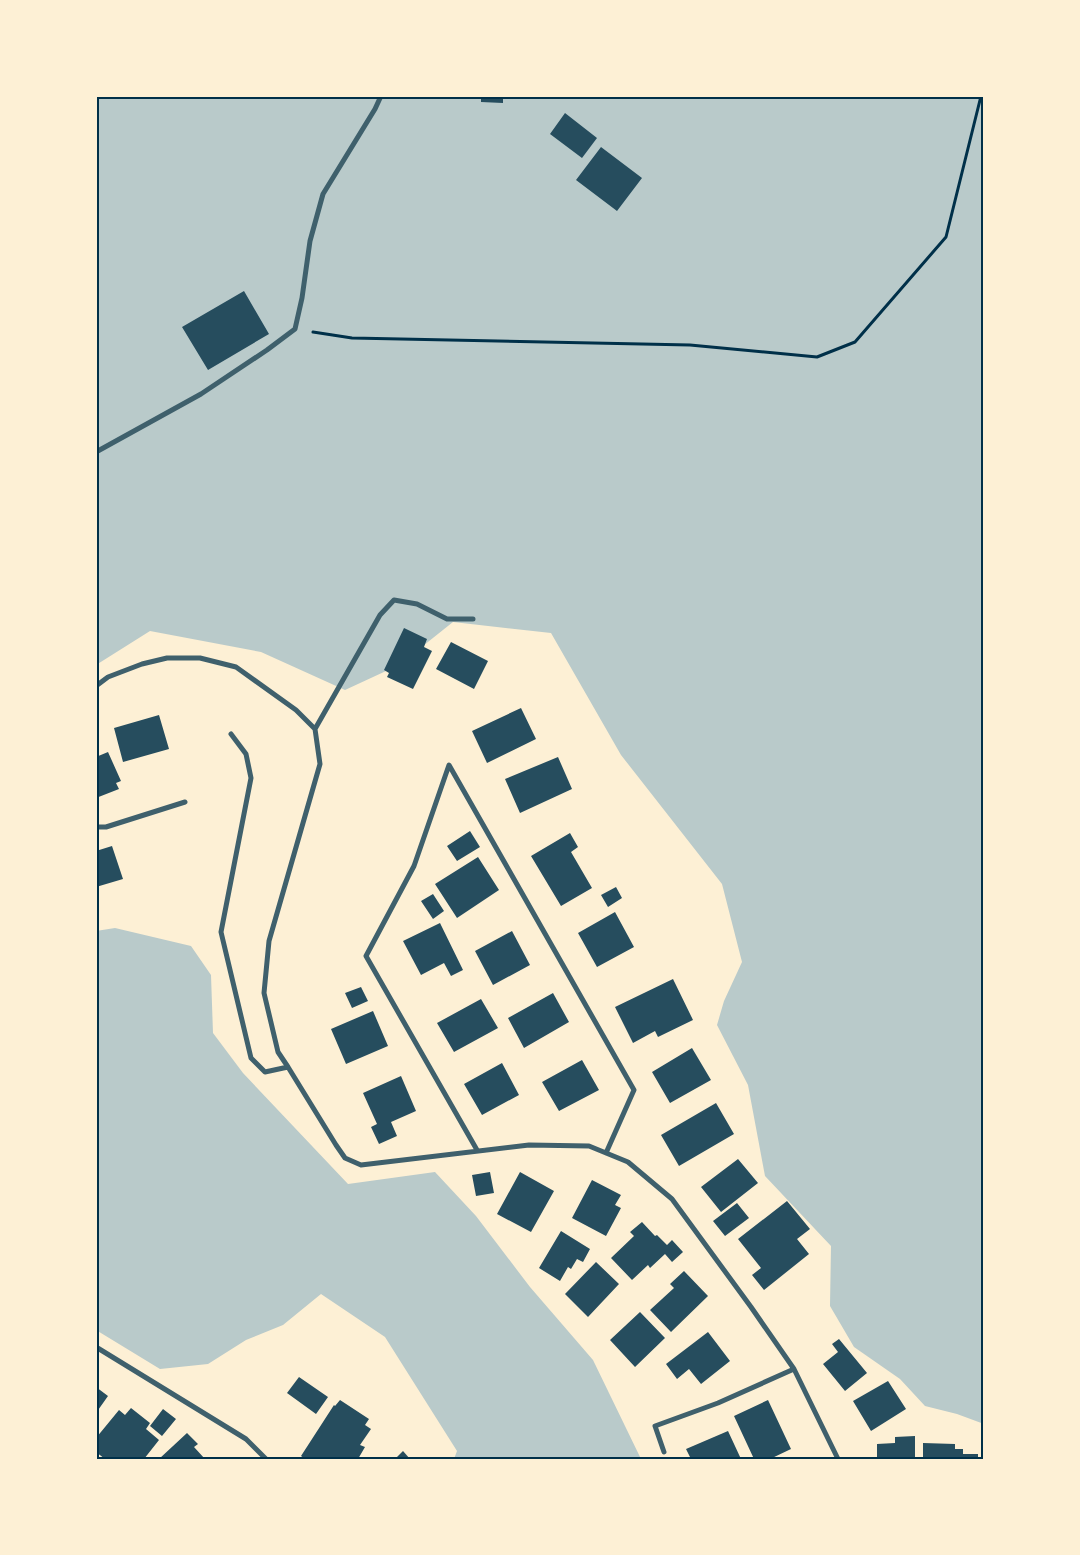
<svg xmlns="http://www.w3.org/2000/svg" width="1080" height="1555" viewBox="0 0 1080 1555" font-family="Lato,sans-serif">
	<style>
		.green { fill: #b9caca }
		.building { fill: #264d5e }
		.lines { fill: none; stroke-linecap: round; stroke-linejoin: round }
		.path { stroke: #003049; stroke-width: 3 }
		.minor { stroke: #3f606c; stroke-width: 5 }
		.neatline { fill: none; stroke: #003049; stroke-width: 2 }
	</style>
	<rect width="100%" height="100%" fill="#fdf0d5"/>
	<path class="green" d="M96 96H984V1424L957 1414 925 1406 900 1379 854 1347 830 1306 831 1246 765 1176 748 1085 717 1025 724 1001 742 962 722 884 621 755 551 633 453 622 399 665 345 690 261 652 150 631 96 665Z
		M115 928 191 946 211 975 213 1033 243 1073 348 1184 435 1172 476 1216 530 1287 593 1360 641 1459H454L457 1451 385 1337 321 1294 283 1325 246 1340 208 1364 160 1369 96 1330V931Z"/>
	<path class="building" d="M481 96H503V103L481 102Z
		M565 113 597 138 582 158 550 134Z
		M601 147 642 178 617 211 576 180Z
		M244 291 269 334 208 370 182 327Z
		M404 628 427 639 424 647 432 651 413 689 387 677 389 673 384 670Z
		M451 642 488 661 474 689 436 669Z
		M521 708 536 739 487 763 472 731Z
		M159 715 169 749 123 762 114 728Z
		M108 752 121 781 116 783 119 789 96 798V757Z
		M558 757 572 789 520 813 505 779Z
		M470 831 480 847 457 861 447 846Z
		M570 833 578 847 571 852 592 888 561 906 531 856Z
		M112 846 123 879 96 887V851Z
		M478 857 499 890 457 918 435 884Z
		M616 887 622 898 608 907 601 895Z
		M433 894 444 911 433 919 421 901Z
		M615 912 634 947 597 967 578 933Z
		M440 923 463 970 451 976 444 963 421 975 403 941Z
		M512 931 530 965 493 985 475 951Z
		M673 979 693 1020 658 1037 655 1031 633 1043 615 1007Z
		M361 987 368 1001 352 1008 345 993Z
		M553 993 569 1022 524 1048 508 1018Z
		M481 999 498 1028 454 1052 437 1023Z
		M373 1011 388 1046 346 1064 331 1029Z
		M692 1048 711 1080 670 1103 652 1072Z
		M582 1060 599 1090 559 1111 542 1082Z
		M502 1063 519 1095 482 1115 464 1084Z
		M401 1076 416 1111 391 1122 397 1136 379 1144 371 1127 377 1124 363 1093Z
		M716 1103 734 1134 679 1166 661 1135Z
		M738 1159 758 1183 721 1212 701 1187Z
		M490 1172 494 1193 476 1196 472 1175Z
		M520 1172 554 1191 531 1232 497 1214Z
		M592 1180 621 1195 615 1205 621 1208 606 1236 572 1218Z
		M787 1201 810 1229 797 1239 809 1254 764 1290 752 1275 761 1268 738 1239Z
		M737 1203 749 1218 725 1236 713 1221Z
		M642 1222 655 1236 657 1235 667 1245 672 1240 683 1252 672 1262 665 1254 650 1268 648 1265 632 1280 611 1258 634 1236 630 1232Z
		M561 1231 590 1249 583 1262 577 1259 571 1269 568 1267 560 1281 539 1268Z
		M596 1262 619 1284 588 1317 565 1294Z
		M684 1271 708 1296 671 1332 650 1310 674 1288 670 1284Z
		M640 1312 665 1338 635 1367 610 1340Z
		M708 1332 730 1361 701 1384 689 1369 677 1379 666 1364Z
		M839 1339 867 1373 845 1391 823 1364 838 1352 832 1344Z
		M299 1377 328 1397 316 1414 287 1393Z
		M888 1381 906 1409 871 1431 853 1401Z
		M96 1387 108 1396 96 1413Z
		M340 1400 369 1419 365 1425 371 1429 360 1445 365 1447 358 1459H305L301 1456 334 1405 335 1406Z
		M768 1400 791 1449 770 1459H754L734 1416Z
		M131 1408 150 1423 146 1429 159 1440 144 1459H105L96 1452V1438L119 1410 125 1415Z
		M163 1409 176 1419 162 1436 150 1426Z
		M728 1431 741 1459H691L686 1449Z
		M187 1433 198 1444 194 1447 205 1459H159Z
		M915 1436V1459H877V1444L895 1443V1437Z
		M923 1443 955 1444V1449H963V1454H978V1459H923Z
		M403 1451 410 1459H395Z"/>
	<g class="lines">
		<path class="path" d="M313 332 352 338 690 345 817 357 855 342 946 237 981 96"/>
		<path class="minor" d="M96 452 201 394 267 350 295 329 302 298 310 241 323 194 375 109 381 96
			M96 686 108 677 142 664 167 658H200L236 667 296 710 315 729 320 764 269 941 264 993 278 1052 288 1067 336 1145 345 1158 361 1165 529 1145 589 1146 628 1162 672 1199 751 1307 794 1369 838 1459
			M315 729 380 615 394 600 417 604 447 619H473
			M231 734 246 754 251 778 221 932 251 1058 265 1072 288 1067
			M96 827H106L185 802
			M477 1150 366 956 414 866 449 765 634 1090 606 1153
			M96 1347 246 1439 266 1459
			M664 1452 655 1426 718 1403 794 1369"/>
	</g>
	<rect width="1080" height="1555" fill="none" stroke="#fdf0d5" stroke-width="195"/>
	<rect x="98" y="98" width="884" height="1360" class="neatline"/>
</svg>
